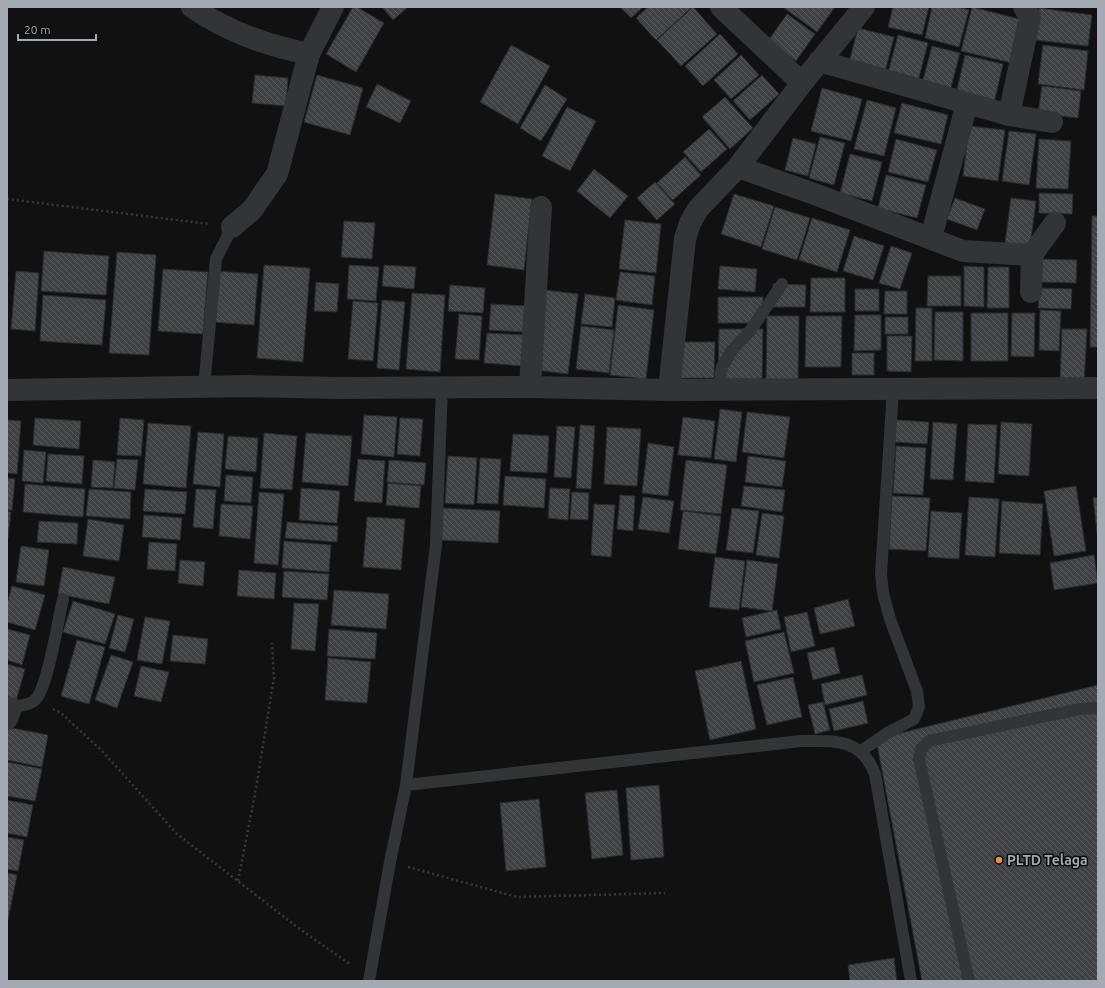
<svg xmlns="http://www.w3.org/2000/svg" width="1105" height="988" viewBox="0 0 1105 988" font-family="Ubuntu,sans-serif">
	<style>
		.building { fill: url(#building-back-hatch); stroke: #2b2c2e }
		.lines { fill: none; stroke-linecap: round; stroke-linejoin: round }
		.path { stroke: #383b3e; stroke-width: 2.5; stroke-dasharray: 2 3; stroke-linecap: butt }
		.lane { stroke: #323437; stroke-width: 12 }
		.street { stroke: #323437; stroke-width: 22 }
		.poi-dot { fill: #e99433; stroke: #0c0c0d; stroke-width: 1.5 }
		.labels { text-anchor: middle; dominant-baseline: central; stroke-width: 3; stroke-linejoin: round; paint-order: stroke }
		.poi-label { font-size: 14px; font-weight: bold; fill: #a3aab3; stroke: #0c0c0d; text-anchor: start }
	</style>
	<defs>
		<pattern id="building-back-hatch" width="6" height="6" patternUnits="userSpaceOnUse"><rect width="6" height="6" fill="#404145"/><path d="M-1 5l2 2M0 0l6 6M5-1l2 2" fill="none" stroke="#585a5d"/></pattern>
	</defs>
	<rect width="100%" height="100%" fill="#111112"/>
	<path class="building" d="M353 7H357L384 23 356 72 326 54Z
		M382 7H408L393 20Z
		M620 7H643L631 18Z
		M648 7H692L656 40 636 18Z
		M693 7 717 34 681 66 657 40Z
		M783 7H835L817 32Z
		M893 7H929L922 35 888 27Z
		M932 7H958L969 10 959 47 925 38Z
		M972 7 1023 20 1012 63 961 51Z
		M1039 8 1092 15 1088 46 1035 40Z
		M787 14 815 34 796 61 768 41Z
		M858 28 894 37 885 72 849 63Z
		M720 34 738 54 703 86 685 66Z
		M898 35 928 43 918 81 888 73Z
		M511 45 550 66 518 124 480 102Z
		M1043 45 1088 51 1084 90 1038 84Z
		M932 46 960 53 950 91 922 84Z
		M741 55 759 75 731 99 714 80Z
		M965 55 1003 64 994 103 956 94Z
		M255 75 288 78 286 106 252 103Z
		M317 75 363 88 350 135 304 122Z
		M762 75 779 94 750 120 733 101Z
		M377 84 411 101 400 123 366 107Z
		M545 85 567 99 541 141 520 128Z
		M1042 86 1081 91 1078 118 1038 113Z
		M822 88 862 99 851 141 811 131Z
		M725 97 753 128 730 149 702 117Z
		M867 100 896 108 884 156 854 149Z
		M902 103 948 115 941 144 894 133Z
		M567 107 596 121 570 171 542 156Z
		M969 126 1005 130 998 181 963 176Z
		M709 129 727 149 701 172 683 152Z
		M1009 131 1036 134 1029 185 1002 181Z
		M820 137 845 143 834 185 809 178Z
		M793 138 816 144 808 176 785 170Z
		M896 139 937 150 928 182 888 172Z
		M1039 139 1071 141 1068 189 1036 188Z
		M850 154 882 162 872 201 840 193Z
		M685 157 701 175 673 200 657 183Z
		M594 169 628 196 610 218 577 191Z
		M886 175 926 185 917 218 878 208Z
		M655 182 675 204 657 220 637 198Z
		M1039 193 1073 194 1072 214 1039 213Z
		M495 194 532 199 524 270 487 265Z
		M734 194 774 206 761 247 721 234Z
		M955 198 985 209 977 230 947 219Z
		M1011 198 1036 201 1030 246 1005 243Z
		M775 207 810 218 797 260 762 249Z
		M1092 216H1098V347H1090Z
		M812 218 850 230 837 272 799 260Z
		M625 220 661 224 656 273 619 269Z
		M344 221 375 223 372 259 341 257Z
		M854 236 884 246 873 280 843 271Z
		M891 246 912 253 900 289 879 283Z
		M44 251 109 256 106 295 41 291Z
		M117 252 156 255 149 355 109 353Z
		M1039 259 1077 260 1076 283 1038 282Z
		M264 265 310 268 303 362 257 358Z
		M349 265 379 267 376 301 347 299Z
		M384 265 416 267 414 289 382 286Z
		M720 266 757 269 755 292 718 289Z
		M964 266 984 267V307L964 306Z
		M988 267H1009V308H987Z
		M163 269 208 272 203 334 158 331Z
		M16 271 39 273 35 331 11 329Z
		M217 271 258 274 254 325 213 322Z
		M620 272 655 276 652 305 616 300Z
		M928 276H961V306H927Z
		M811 278H845V312H810Z
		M316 282 339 284 337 312 314 311Z
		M773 284 806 285 805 307H773Z
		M450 285 485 288 483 313 448 311Z
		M1040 288 1072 289 1071 309 1038 308Z
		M855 289H879V311H855Z
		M545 290 578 294 568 374 535 370Z
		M885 291H907V314H884Z
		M412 293 445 295 440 372 406 369Z
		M585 294 615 298 612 327 581 324Z
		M43 295 106 300 102 345 40 341Z
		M718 297H763V323H718Z
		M382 300 405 302 399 370 377 368Z
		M353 301 378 303 373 361 348 359Z
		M491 304 525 306 523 332 489 330Z
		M618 305 654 310 646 379 610 375Z
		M916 308H932V361H915Z
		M1040 310 1061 311 1059 351 1039 350Z
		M935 312H963V361L934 360Z
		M971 313H1008V361H971Z
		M1012 313H1035L1034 357 1011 356Z
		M459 314 482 316 479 360 455 359Z
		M855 315H881V350L854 351Z
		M767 316H799L798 382H766Z
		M806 316H842L841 367H805Z
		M885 317H908V334H885Z
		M581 326 614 330 609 373 576 369Z
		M719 329H763L762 379H718Z
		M1062 329H1087L1084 384 1060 383Z
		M487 333 526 335 523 366 484 363Z
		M887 336H912L911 372 887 371Z
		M679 342H715L714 378H679Z
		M852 353H874V375H852Z
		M720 409 742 412 736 462 714 459Z
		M747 412 790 417 784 458 742 452Z
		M364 415 397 417 394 457 361 454Z
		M683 417 715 421 711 458 678 455Z
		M35 418 81 421 79 449 33 445Z
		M120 418 144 420 141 456 117 455Z
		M400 418 423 419 420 456 397 454Z
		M7 420 21 421 17 474 7 473Z
		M896 420 929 422 927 444 895 442Z
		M933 422 957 424 953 480 930 479Z
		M1001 422 1032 424 1029 476 998 474Z
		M148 423 191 426 186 488 143 484Z
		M968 424 997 425 994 483 965 481Z
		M580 425 595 426 591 489 576 488Z
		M557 426 575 427 571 478 554 477Z
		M607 427 641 429 637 486 604 484Z
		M198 432 224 434 220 487 193 484Z
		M264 433 297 436 292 490 260 488Z
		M306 433 352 436 348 486 302 482Z
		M513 434 549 436 547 473 510 471Z
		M228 436 258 438 256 472 225 469Z
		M648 443 674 447 668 496 642 493Z
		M896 446 926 448 923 495 893 493Z
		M24 450 46 452 43 483 22 481Z
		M48 454 84 456 82 484 46 481Z
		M448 456 477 458 474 505 445 503Z
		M748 456 786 461 782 487 745 482Z
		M480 458 501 459 498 504 477 503Z
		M117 459 138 460 135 490 114 488Z
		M358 459 385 461 382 503 354 501Z
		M93 460 115 462 113 488 91 487Z
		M389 460 426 463 424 485 387 482Z
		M686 460 727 465 721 514 680 510Z
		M226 475 253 477 251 503 224 501Z
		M505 476 546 479 544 508 503 505Z
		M7 478 15 479 12 510H7Z
		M388 483 421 486 419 508 386 505Z
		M25 484 85 489 83 517 23 512Z
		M744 486 785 490 782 512 741 506Z
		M1076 486 1086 551 1054 556 1044 491Z
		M301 488 340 491 337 523 299 520Z
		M550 488 570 489 568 520 548 518Z
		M89 489 131 492 130 519 86 516Z
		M145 489 187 492 185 514 143 511Z
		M196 489 216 490 213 529 193 527Z
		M259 492 284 494 278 565 254 563Z
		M572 492 589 493 588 520 570 519Z
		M620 495 635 496 633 531 617 529Z
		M892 496 930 498 926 551 889 549Z
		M643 497 674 501 669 533 638 529Z
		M969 497 999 499 995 557 965 555Z
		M1098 497V540L1093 498Z
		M1002 501 1043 504 1040 555 999 553Z
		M221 504 253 506 250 539 219 536Z
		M594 504 615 505 611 557 591 555Z
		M443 508 500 511 498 543 441 540Z
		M732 508 759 511 753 553 726 550Z
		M683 511 721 516 716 554 678 549Z
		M931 511 962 513 959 559 928 557Z
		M7 512H11L8 538H7Z
		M762 513 784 516 779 558 756 555Z
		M144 515 182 518 180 540 142 537Z
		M367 517 405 519 401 570 363 567Z
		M88 519 124 525 119 561 83 556Z
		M39 521 78 523 77 544 37 542Z
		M287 522 338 526 337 542 285 538Z
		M284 541 331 545 329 572 282 568Z
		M149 542 177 544 175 571 147 569Z
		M21 546 49 550 44 586 16 582Z
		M1094 555 1098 583 1054 590 1050 563Z
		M715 557 745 561 739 610 709 607Z
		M180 560 205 562 203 586 178 583Z
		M747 560 778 564 772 611 741 607Z
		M63 567 115 577 109 604 58 594Z
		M239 570 276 573 274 599 237 596Z
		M284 571 329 574 327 600 282 597Z
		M12 586 45 595 35 630 7 622V604Z
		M334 590 389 594 386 629 331 625Z
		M848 599 855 626 820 634 814 608Z
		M73 601 115 614 105 644 63 632Z
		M294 603 319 604 315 651 291 649Z
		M777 610 781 629 746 637 742 618Z
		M807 612 815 646 791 652 784 617Z
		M118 615 134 619 125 652 109 648Z
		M145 617 170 621 162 664 137 660Z
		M7 629 30 635 22 665 7 660Z
		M329 629 377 633 375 659 327 656Z
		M784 632 794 673 754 682 745 641Z
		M173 635 208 639 205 664 170 661Z
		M77 640 105 647 89 704 61 696Z
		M834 647 840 673 813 680 807 653Z
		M111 655 133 662 117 708 95 700Z
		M328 658 371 662 367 703 325 700Z
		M741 661 756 729 710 740 695 671Z
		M7 664 25 669 16 701 7 698Z
		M141 666 169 672 161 702 134 696Z
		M862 675 867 695 825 705 821 684Z
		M793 677 802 717 767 725 757 685Z
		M1098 685V981H922L876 739Z
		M863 701 868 723 834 731 829 709Z
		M823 702 830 730 815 734 808 705Z
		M7 727 48 735 42 767 7 760Z
		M7 762 42 769 35 801 7 796Z
		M659 785 664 857 631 860 626 788Z
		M617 790 623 855 592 859 585 793Z
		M539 799 546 867 506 871 500 803Z
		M7 800 33 805 27 837 7 833Z
		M7 837 24 840 18 871 7 869Z
		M7 873 17 875 8 920 7 919Z
		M894 958 897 981H850L848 965Z"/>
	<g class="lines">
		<path class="path" d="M7 199 209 224
			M53 709 61 713 103 752 177 834 297 927 351 965
			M408 867 517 897 665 893
			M238 881 255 794 274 678 272 643"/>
		<path class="lane" d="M204 387 216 259 232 227
			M718 390 722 367 733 349 750 331 782 284
			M11 708C18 706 30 705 35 700 48 688 58 619 63 599
			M861 751 889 732 914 719 919 707 917 691 890 619 883 593 881 574 893 389
			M406 785 436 545 442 387
			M369 981 390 862 406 785 801 741C835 741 861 738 875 774L911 981
			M969 981 919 759 921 749 929 741 1079 709 1098 708"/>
		<path class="street" d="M192 7C228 32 266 45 309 54L277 174 252 210 232 227
			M721 7 802 83
			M309 54 333 7
			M819 61 1009 115 1052 122
			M1009 115 1030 17 1024 7
			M738 167 820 196 963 251 1032 255 1031 292
			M931 238 967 103
			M1032 255 1055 223
			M530 387 541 207
			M7 390 248 386 340 388 530 387 669 390 1098 388
			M669 390 685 239 690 223 698 209 738 167 802 83 864 7
			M7 707 11 708 7 719"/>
	</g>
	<circle class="poi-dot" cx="999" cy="860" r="4"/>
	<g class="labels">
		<g class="poi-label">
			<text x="1007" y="860">PLTD Telaga</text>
		</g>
	</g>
	<rect width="1105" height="988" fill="none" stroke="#a3aab3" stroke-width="16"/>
	<path d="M18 34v6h78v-6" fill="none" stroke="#a3aab3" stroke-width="2"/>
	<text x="24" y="34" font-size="12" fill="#a3aab3" stroke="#0c0c0d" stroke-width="3" paint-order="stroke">20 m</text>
</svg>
